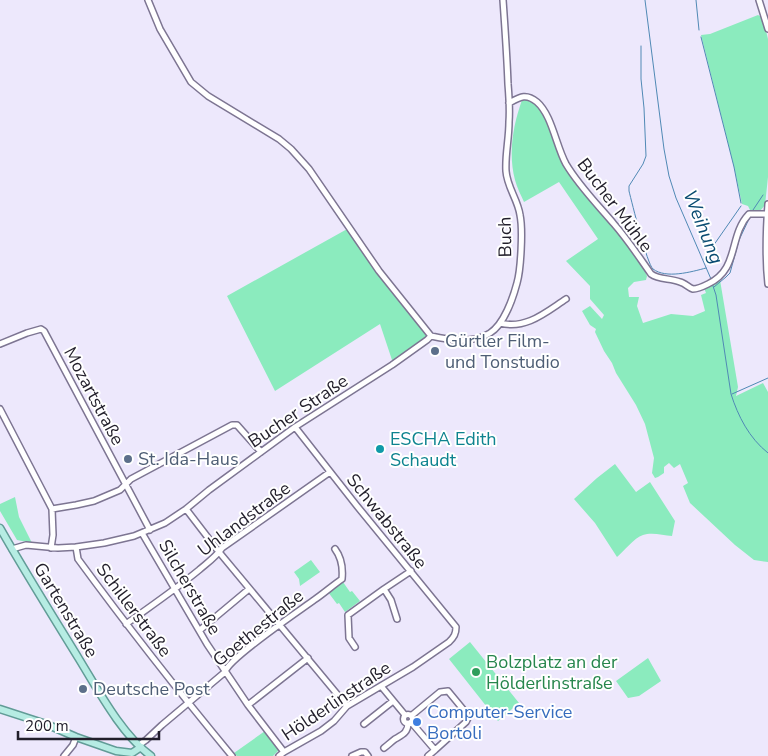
<svg xmlns="http://www.w3.org/2000/svg" width="768" height="756" viewBox="0 0 768 756" font-family="'Nunito Sans',sans-serif">
	<style>
		.green { fill: #8bebbe }
		.lines { fill: none; stroke-linecap: round; stroke-linejoin: round }
		.stream { stroke: #5089b5; stroke-width: 1 }
		.minor-casing { stroke: #7d7592; stroke-width: 8 }
		.major-casing { stroke: #629c97; stroke-width: 9 }
		.minor { stroke: #fff; stroke-width: 5 }
		.major { stroke: #b6ece3; stroke-width: 6 }
		.service-dot { fill: #5c6f8a; stroke: #fff; stroke-width: 2 }
		.culture-dot { fill: #0f9aa8; stroke: #fff; stroke-width: 2 }
		.leisure-dot { fill: #2e9e5b; stroke: #fff; stroke-width: 2 }
		.shop-dot { fill: #3f7fe0; stroke: #fff; stroke-width: 2 }
		.labels { text-anchor: middle; dominant-baseline: central; stroke-width: 4; stroke-linejoin: round; paint-order: stroke }
		.street-label { font-size: 18px; fill: #221f2b; stroke: #fff }
		.service-label { font-size: 18px; fill: #4e5e75; stroke: #fff; text-anchor: start }
		.culture-label { font-size: 18px; fill: #0d838f; stroke: #fff; text-anchor: start }
		.leisure-label { font-size: 18px; fill: #27864d; stroke: #fff; text-anchor: start }
		.shop-label { font-size: 18px; fill: #366cbe; stroke: #fff; text-anchor: start }
		.water-label { font-size: 19px; font-style: italic; fill: #0a4c72; stroke: #fff }
	</style>
	<rect width="100%" height="100%" fill="#ede8fc"/>
	<path class="green" d="M758 15 763 18 768 39V177L765 205 760 211 751 212 748 206 742 204 734 167 701 35 710 34Z
		M528 99 534 101 543 113 561 157 642 265 647 276 646 280 634 282 628 288 629 297H639L637 306 643 323 671 314 693 316 705 311 701 295 706 293 704 288 720 280 738 387 736 396 763 383 768 392V562L754 560 735 545 690 503 683 486 688 483 680 464 674 468 669 463 664 467V473L658 477 655 478 652 473 654 458 645 424 636 405 616 373 612 363 604 351 595 332 596 329 590 325 582 311 590 306 602 319 604 315 590 299V286L566 261 598 239 559 182 524 202C521 195 517 188 515 180 508 154 513 125 522 100Z
		M349 228 428 335 427 338 393 363 380 324 275 391 227 296Z
		M615 464 636 492 650 482 675 521 672 536C663 535 651 532 643 535 634 538 624 551 617 557L595 523 574 499 597 478Z
		M15 497 19 517 32 543 17 540 0 511V504Z
		M311 560 320 572 300 586 299 579 294 572Z
		M343 582 350 592 352 591 360 601 345 612 339 603 337 604 328 592Z
		M470 642 519 703 498 721 449 659Z
		M648 658 661 681 639 696 628 698 616 681Z
		M265 731 278 749V751L273 756H237L234 753Z"/>
	<g class="lines">
		<path class="stream" d="M645 0 664 149 669 176 676 198 711 279
			M696 0 699 30
			M701 37 734 167 741 203
			M641 46V79L644 108 646 156 643 164 629 186V191C632 203 647 264 653 269 666 279 691 272 706 268
			M753 210 763 195
			M704 259 741 206
			M712 283 716 295 731 394C738 416 749 438 768 453
			M714 287 726 277 730 273 739 240 749 219
			M732 394 768 378"/>
		<g class="minor-casing">
			<path id="minor" d="M148 0 160 29 191 82 208 96 279 139 291 149 309 169 379 271 431 336
				M759 0 768 29
				M509 103C520 97 526 93 537 102 552 115 556 146 566 164 579 186 598 205 614 224 628 240 639 257 651 274 659 280 670 278 680 282 685 283 689 288 693 289 698 289 704 286 708 284 740 269 728 236 749 214H767
				M768 204C766 231 765 257 768 284
				M500 323C526 330 546 312 566 299
				M431 336C449 340 473 344 490 333 504 324 513 298 517 283 521 269 523 229 520 215 518 200 507 187 506 171 505 155 509 139 509 122 510 109 509 96 508 84 507 56 505 28 503 0
				M0 344 27 333 41 329 44 331 150 530
				M0 409 52 509 53 535 51 548
				M52 509 76 505 94 501 120 490 131 479 232 425H237L261 452
				M186 509 219 552 347 706
				M142 533 207 644 248 705 284 752
				M76 547 78 559C127 626 179 692 232 756
				M12 549 26 545 58 548 76 547 104 543 134 536 165 523 186 509 209 490 295 427 392 365 427 340 431 336
				M397 619 391 600 384 589 411 571
				M126 624C151 606 176 589 199 570 207 563 216 557 222 548L330 472
				M200 630 249 589
				M355 647 349 638 348 615 384 589
				M381 686 405 715
				M248 705 308 658
				M403.5 719a4.5 4.5 0 1 1 9 0a4.5 4.5 0 1 1-9 0Z
				M411 716 440 692 448 691 467 714 468 718 466 722 435 750
				M411 722 435 750 428 756
				M364 724 393 701
				M139 745 146 740 162 725 225 672C229 658 299 611 314 600 323 594 332 586 342 579 343 569 341 557 335 549
				M384 748C388 745 391 742 395 739 402 735 408 733 408 723
				M64 756 73 745 76 737
				M279 756 284 752 321 731 334 721 347 706 413 667 449 642C454 637 456 634 456 627L357 506 295 427
				M352 756 361 752H365L368 756"/>
		</g>
		<g class="major-casing">
			<path id="major" d="M0 528C25 572 52 615 79 659 98 690 122 735 151 756
				M0 709 46 724 76 737 116 751 132 753 141 747"/>
		</g>
		<use href="#minor" class="minor"/>
		<use href="#major" class="major"/>
	</g>
	<g class="service-dot">
		<circle cx="435" cy="351" r="5"/>
		<circle cx="128" cy="459" r="5"/>
		<circle cx="83" cy="689" r="5"/>
	</g>
	<circle class="culture-dot" cx="380" cy="449" r="5"/>
	<circle class="leisure-dot" cx="476" cy="672" r="5"/>
	<circle class="shop-dot" cx="417" cy="722" r="5"/>
	<g class="labels">
		<g class="street-label">
			<text transform="translate(615 205) rotate(53)">Bucher Mühle</text>
			<text transform="translate(505 237) rotate(-91)">Buch</text>
			<text transform="translate(94 396) rotate(62)">Mozartstraße</text>
			<text transform="translate(298 411) rotate(-34)">Bucher Straße</text>
			<text transform="translate(244 519) rotate(-37)">Uhlandstraße</text>
			<text transform="translate(387 521) rotate(51)">Schwabstraße</text>
			<text transform="translate(190 587) rotate(60)">Silcherstraße</text>
			<text transform="translate(66 610) rotate(59)">Gartenstraße</text>
			<text transform="translate(134 610) rotate(53)">Schillerstraße</text>
			<text transform="translate(258 628) rotate(-39)">Goethestraße</text>
			<text transform="translate(336 701) rotate(-34)">Hölderlinstraße</text>
		</g>
		<g class="service-label">
			<text x="445" y="341">Gürtler Film-<tspan x="445" dy="21">und Tonstudio</tspan></text>
			<text x="138" y="459">St. Ida-Haus</text>
			<text x="93" y="689">Deutsche Post</text>
		</g>
		<g class="culture-label">
			<text x="390" y="439">ESCHA Edith<tspan x="390" dy="21">Schaudt</tspan></text>
		</g>
		<g class="leisure-label">
			<text x="486" y="662">Bolzplatz an der<tspan x="486" dy="21">Hölderlinstraße</tspan></text>
		</g>
		<g class="shop-label">
			<text x="427" y="712">Computer-Service<tspan x="427" dy="21">Bortoli</tspan></text>
		</g>
		<g class="water-label">
			<text transform="translate(703 227) rotate(68)">Weihung</text>
		</g>
	</g>
	<path d="M18 731v8h141v-8" fill="none" stroke="#221f2b" stroke-width="2.5"/>
	<text x="25" y="731" font-size="15" fill="#221f2b" stroke="#ffffff" stroke-width="4" paint-order="stroke">200 m</text>
</svg>
